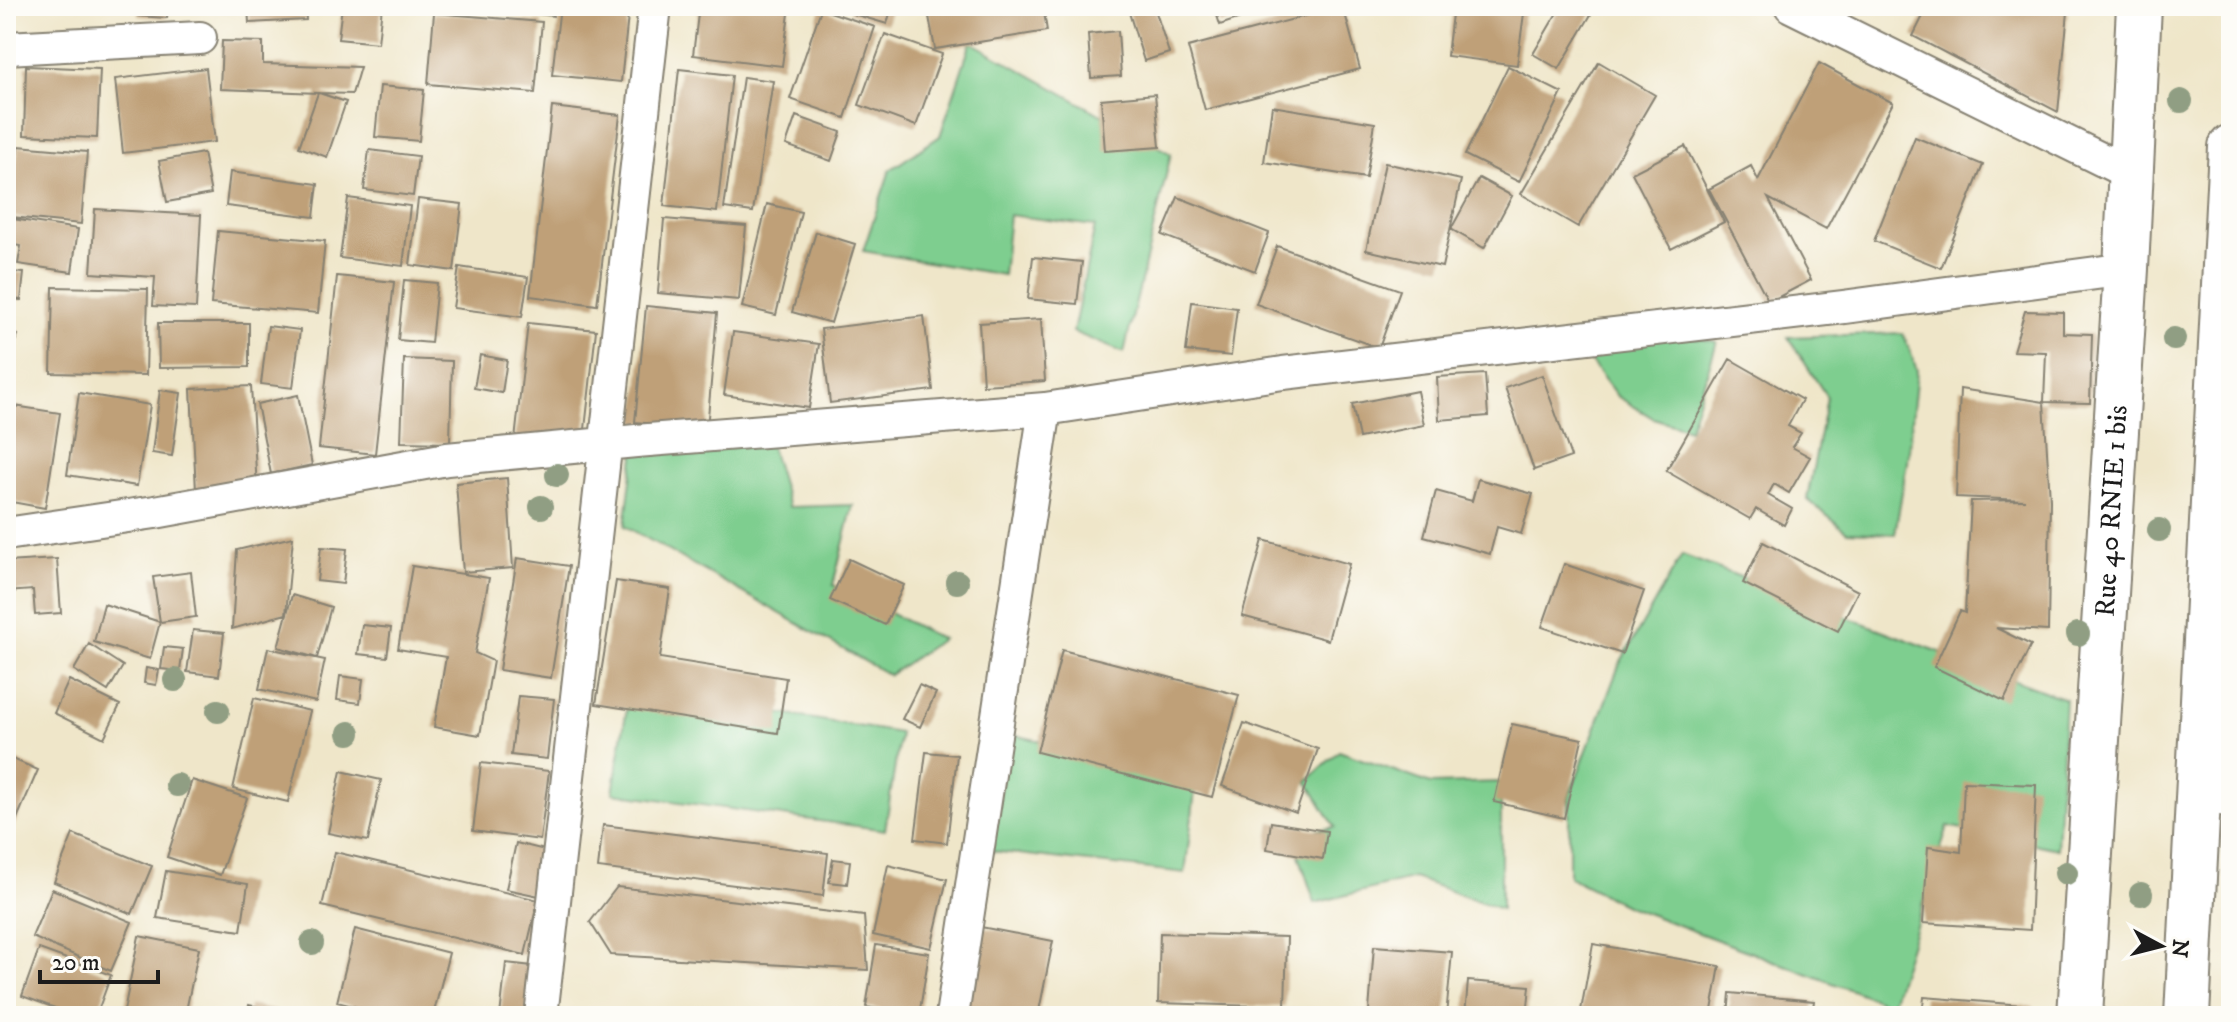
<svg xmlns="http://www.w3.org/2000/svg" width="2237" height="1022" viewBox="0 0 2237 1022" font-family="'IM FELL DW Pica',serif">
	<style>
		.green { fill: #7ece8f; stroke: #4d7556; stroke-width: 2 }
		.building { fill: #bfa078 }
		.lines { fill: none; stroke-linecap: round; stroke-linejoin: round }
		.street-casing { stroke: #868172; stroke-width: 36 }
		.primary-casing { stroke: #868172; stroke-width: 48 }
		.street { stroke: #fff; stroke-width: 32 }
		.primary { stroke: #fff; stroke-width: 44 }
		.tree { fill: #909e83 }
		.labels { text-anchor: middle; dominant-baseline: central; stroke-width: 6; stroke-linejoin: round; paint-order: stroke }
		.street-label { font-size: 28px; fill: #1c1c1c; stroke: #fdfcf7 }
	</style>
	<rect width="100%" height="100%" fill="#fdfcf7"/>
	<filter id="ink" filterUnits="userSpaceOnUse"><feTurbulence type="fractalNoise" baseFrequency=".0125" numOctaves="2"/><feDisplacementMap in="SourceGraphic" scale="16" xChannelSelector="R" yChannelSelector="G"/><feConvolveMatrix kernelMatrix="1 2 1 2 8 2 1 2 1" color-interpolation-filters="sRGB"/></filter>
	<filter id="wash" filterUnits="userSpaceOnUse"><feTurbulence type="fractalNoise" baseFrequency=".006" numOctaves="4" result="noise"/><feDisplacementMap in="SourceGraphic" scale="32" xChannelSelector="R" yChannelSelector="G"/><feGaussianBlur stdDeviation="1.8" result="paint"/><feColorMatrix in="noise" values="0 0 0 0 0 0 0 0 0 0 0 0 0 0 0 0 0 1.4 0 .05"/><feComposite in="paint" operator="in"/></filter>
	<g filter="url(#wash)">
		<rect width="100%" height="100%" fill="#efe6c9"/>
		<path class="green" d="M971 42 1171 154 1124 353 1073 332 1095 226 1009 215 1003 275 863 251 890 170 940 136Z
			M1673 333 1717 342 1689 429 1653 418 1617 396 1581 349Z
			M1903 333 1917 370 1909 450 1895 534 1847 532 1807 499 1827 397 1788 337Z
			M766 431 789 507 853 505 833 585 942 639 889 675 625 526 636 441Z
			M1682 555 2065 699 2057 849 1948 826 1891 1005 1627 906 1569 877V797L1620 663Z
			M630 689 900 733 885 830 613 793Z
			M1009 734 1197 775 1185 873 991 851Z
			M1339 751 1431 784 1501 782V909L1414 878 1315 903 1292 834 1335 827 1307 781Z"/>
		<g id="blocks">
			<path class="building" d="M139 6H168L167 18 138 16Z
				M171 6H238V12L171 8Z
				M248 6H305L306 20 249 23Z
				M342 6H382L378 43 338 39Z
				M485 6H554L553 16 485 8Z
				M560 6H629L621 82 552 75Z
				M699 6H790L782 66 693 55Z
				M852 6H892L887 24 850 13Z
				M960 6H1043L1047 31 935 49 928 11Z
				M1127 6H1154L1169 53 1144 61Z
				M1214 6H1259L1261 11 1220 25Z
				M1343 6 1360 69 1205 110 1188 47Z
				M1453 6H1525L1517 65 1447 56Z
				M1561 6H1596L1559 69 1533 54Z
				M1928 6H2053L2068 12 2058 112 1913 36Z
				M821 9 875 27 845 118 790 99Z
				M434 13 542 22 535 93 428 84Z
				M1118 31 1121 76 1091 78 1088 34Z
				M885 34 942 54 916 126 859 105Z
				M222 41 263 42V64L360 67 352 94 319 93 346 102 327 157 299 147 318 93 220 89Z
				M1599 62 1655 95 1578 227 1521 194Z
				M1819 63 1893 103 1826 229 1768 198 1811 280 1769 302 1709 189 1751 166 1758 180Z
				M26 66 100 69 97 138 24 135Z
				M1508 66 1562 93 1519 182 1465 155Z
				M206 68 215 142 123 153 115 79Z
				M679 69 732 75 717 212 664 206Z
				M743 77 773 81 753 212 724 208Z
				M380 86 424 90 419 141 375 137Z
				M1155 94 1160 147 1105 151 1101 99Z
				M1272 106 1375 123 1366 178 1264 162Z
				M552 107 620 115 597 305 530 296Z
				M796 116 841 132 831 161 786 145Z
				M1915 137 1983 165 1941 268 1874 241Z
				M18 146 87 152 81 224 11 217Z
				M1685 146 1724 222 1671 249 1632 173Z
				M369 150 418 156 413 196 364 190Z
				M203 153 211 194 167 202 159 161Z
				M1385 163 1461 180 1442 267 1366 250Z
				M230 172 318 184 314 217 226 206Z
				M1479 178 1512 196 1484 248 1451 229Z
				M1178 197 1269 233 1255 271 1162 235Z
				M348 198 410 206 403 266 340 258Z
				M418 199 462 204 454 271 410 265Z
				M767 204 801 212 776 315 742 307Z
				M95 209 201 215 196 308 153 306 155 277 91 273Z
				M6 218 78 229 72 272 18 264 21 246 6 244Z
				M664 219 746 226 739 300 658 293Z
				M218 231 325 241 318 313 211 304Z
				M816 232 855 244 831 323 792 312Z
				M1277 246 1400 290 1379 348 1256 304Z
				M1033 257 1082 262 1077 304 1028 299Z
				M6 259H11L10 272 24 273 21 300 6 298Z
				M459 267 528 277 522 317 453 308Z
				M337 276 394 282 375 454 319 448Z
				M404 280 437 283 431 343 398 340Z
				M53 287 148 289 146 375 51 373Z
				M1192 302 1237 308 1231 356 1186 351Z
				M646 306 717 313 707 429 635 422Z
				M2025 311 2063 312V333L2092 334 2090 403 2044 402 2046 352 2013 351Z
				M924 316 933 390 830 403 821 329Z
				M1041 319 1045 381 983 385 979 323Z
				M158 323H249V367L159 368Z
				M528 323 596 330 584 438 515 440Z
				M268 326 300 330 293 388 261 384Z
				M6 330 18 335 6 363Z
				M733 332 819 344 809 408 724 395Z
				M480 355 507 360 502 393 474 388Z
				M404 359 452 361 450 443 401 442Z
				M1730 359 1802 400 1788 426 1801 433 1792 447 1810 457 1789 493 1774 484 1768 495 1792 509 1784 525 1756 509 1750 519 1666 471Z
				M1485 374 1488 416 1439 420 1437 377Z
				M1542 375 1571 457 1534 470 1505 388Z
				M251 386 257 488 196 491 191 389Z
				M1960 389 2044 402 2050 500 2048 631 1996 628 2031 645 2004 701 1934 667 1960 611 1965 613 1971 501 2025 500 1956 497Z
				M160 390 181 393 172 456 152 453Z
				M1417 391 1424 425 1359 438 1352 404Z
				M79 393 150 405 137 486 67 475Z
				M298 395 312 465 271 474 257 404Z
				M8 405 60 413 45 508 6 501V410Z
				M507 478 513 568 463 572 456 483Z
				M1478 479 1533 494 1521 534 1497 527 1490 554 1424 536 1436 491 1472 501Z
				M293 537 286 614 232 629 237 550Z
				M1263 540 1349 564 1328 640 1242 616Z
				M1763 542 1858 591 1838 631 1743 583Z
				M321 547 347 549 343 584 317 581Z
				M517 558 569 566 551 678 499 670Z
				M57 559 61 613 35 615 33 590 6 592V562Z
				M849 559 904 585 885 625 830 600Z
				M1564 564 1644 591 1622 654 1542 627Z
				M412 566 489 578 475 653 493 661 480 735 434 727 446 657 398 649Z
				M191 572 196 617 160 622 153 577Z
				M616 581 670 589 660 658 786 678 778 733 596 704Z
				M292 595 331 607 317 658 278 647Z
				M104 604 160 622 150 659 94 642Z
				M362 625 391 628 387 657 358 654Z
				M193 630 224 633 219 676 187 672Z
				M89 644 123 666 108 691 74 670Z
				M164 647 183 649 180 671 161 669Z
				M268 648 325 660 316 702 259 689Z
				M1062 650 1239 695 1212 797 1037 752Z
				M146 668 159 670 156 685 144 683Z
				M340 676 363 679 360 703 337 700Z
				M69 680 120 705 104 738 54 713Z
				M919 685 936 693 920 727 902 719Z
				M518 696 554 699 547 759 511 755Z
				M254 698 310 711 288 802 233 789Z
				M1244 723 1318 749 1296 813 1222 786Z
				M1512 724 1582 739 1564 818 1494 802Z
				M926 752 957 755 947 843 915 839Z
				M6 756 38 770 6 844Z
				M481 763 549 771 540 840 473 831Z
				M341 771 381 780 368 841 328 833Z
				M192 780 247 798 220 875 167 857Z
				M1964 782 2036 785 2030 930 1923 923 1928 847 1961 852Z
				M1271 822 1327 831 1323 859 1267 849Z
				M603 825 828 853 823 896 598 868Z
				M73 834 152 866 132 914 54 882Z
				M516 843 549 851 539 896 506 889Z
				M335 852 538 900 525 955 322 906Z
				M833 859 850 861 847 884 829 882Z
				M888 865 947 879 931 948 873 935Z
				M166 871 248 884 241 931 157 918Z
				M617 887 864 916 868 970 611 955 590 922Z
				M52 889 132 922 111 971 32 937Z
				M981 927 1053 941 1038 1016H995L965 1010Z
				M355 929 449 953 433 1016H392L337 1002Z
				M1160 933 1287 937 1285 1007 1158 1003Z
				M139 936 199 948 185 1016H123Z
				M1593 944 1720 966 1711 1016H1580Z
				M876 945 929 953 919 1016 866 1007Z
				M1374 946 1452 952 1446 1016 1369 1011Z
				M39 949 111 975 96 1016H77L22 996Z
				M506 963 532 966 526 1016H500Z
				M1468 981 1530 986 1527 1016H1465Z
				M1730 993 1814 1001 1812 1016H1728Z
				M1924 997 2034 1006 2033 1016H1922Z
				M249 1005 295 1015V1016H247Z"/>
		</g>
	</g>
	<g filter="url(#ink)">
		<use href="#blocks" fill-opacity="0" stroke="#868172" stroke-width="2"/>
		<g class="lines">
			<g class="street-casing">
				<path id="street" d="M1791 6 2131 174
					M6 48 200 38
					M6 534 155 512 447 459 636 441 1045 409 1283 373 1844 307 2126 269
					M2199 794 2231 801
					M541 1016 655 6
					M952 1016 1045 409"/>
			</g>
			<g class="primary-casing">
				<g id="primary">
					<path id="s1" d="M2080 1016 2126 269 2139 6"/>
					<path d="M2187 1016 2231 147"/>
				</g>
			</g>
			<use href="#street" class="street"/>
			<use href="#primary" class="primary"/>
		</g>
		<g class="tree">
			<circle cx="2181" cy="101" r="12"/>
			<circle cx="2174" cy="339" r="12"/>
			<circle cx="557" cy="475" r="12"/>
			<circle cx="541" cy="507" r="12"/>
			<circle cx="2159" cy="530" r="12"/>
			<circle cx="957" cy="582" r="12"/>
			<circle cx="2078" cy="634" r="12"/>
			<circle cx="175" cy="680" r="12"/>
			<circle cx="218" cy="711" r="12"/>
			<circle cx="349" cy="733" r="12"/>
			<circle cx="177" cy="785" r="12"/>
			<circle cx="2066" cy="873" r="12"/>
			<circle cx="2141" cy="894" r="12"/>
			<circle cx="312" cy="943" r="12"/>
		</g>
	</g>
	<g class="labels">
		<g class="street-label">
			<text stroke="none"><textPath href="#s1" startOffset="506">Rue 40 RNIE 1 bis</textPath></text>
		</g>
	</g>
	<rect width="2237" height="1022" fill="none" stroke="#fdfcf7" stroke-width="32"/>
	<g transform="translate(2161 946) rotate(97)" stroke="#fdfcf7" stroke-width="6" paint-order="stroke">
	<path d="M0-6L14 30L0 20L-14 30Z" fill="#1c1c1c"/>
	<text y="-12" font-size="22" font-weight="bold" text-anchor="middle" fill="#1c1c1c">N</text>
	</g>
	<path d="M40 970v12h118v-12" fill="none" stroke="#1c1c1c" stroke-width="4"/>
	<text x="52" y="970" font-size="24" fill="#1c1c1c" stroke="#fdfcf7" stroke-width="6" paint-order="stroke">20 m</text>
</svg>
